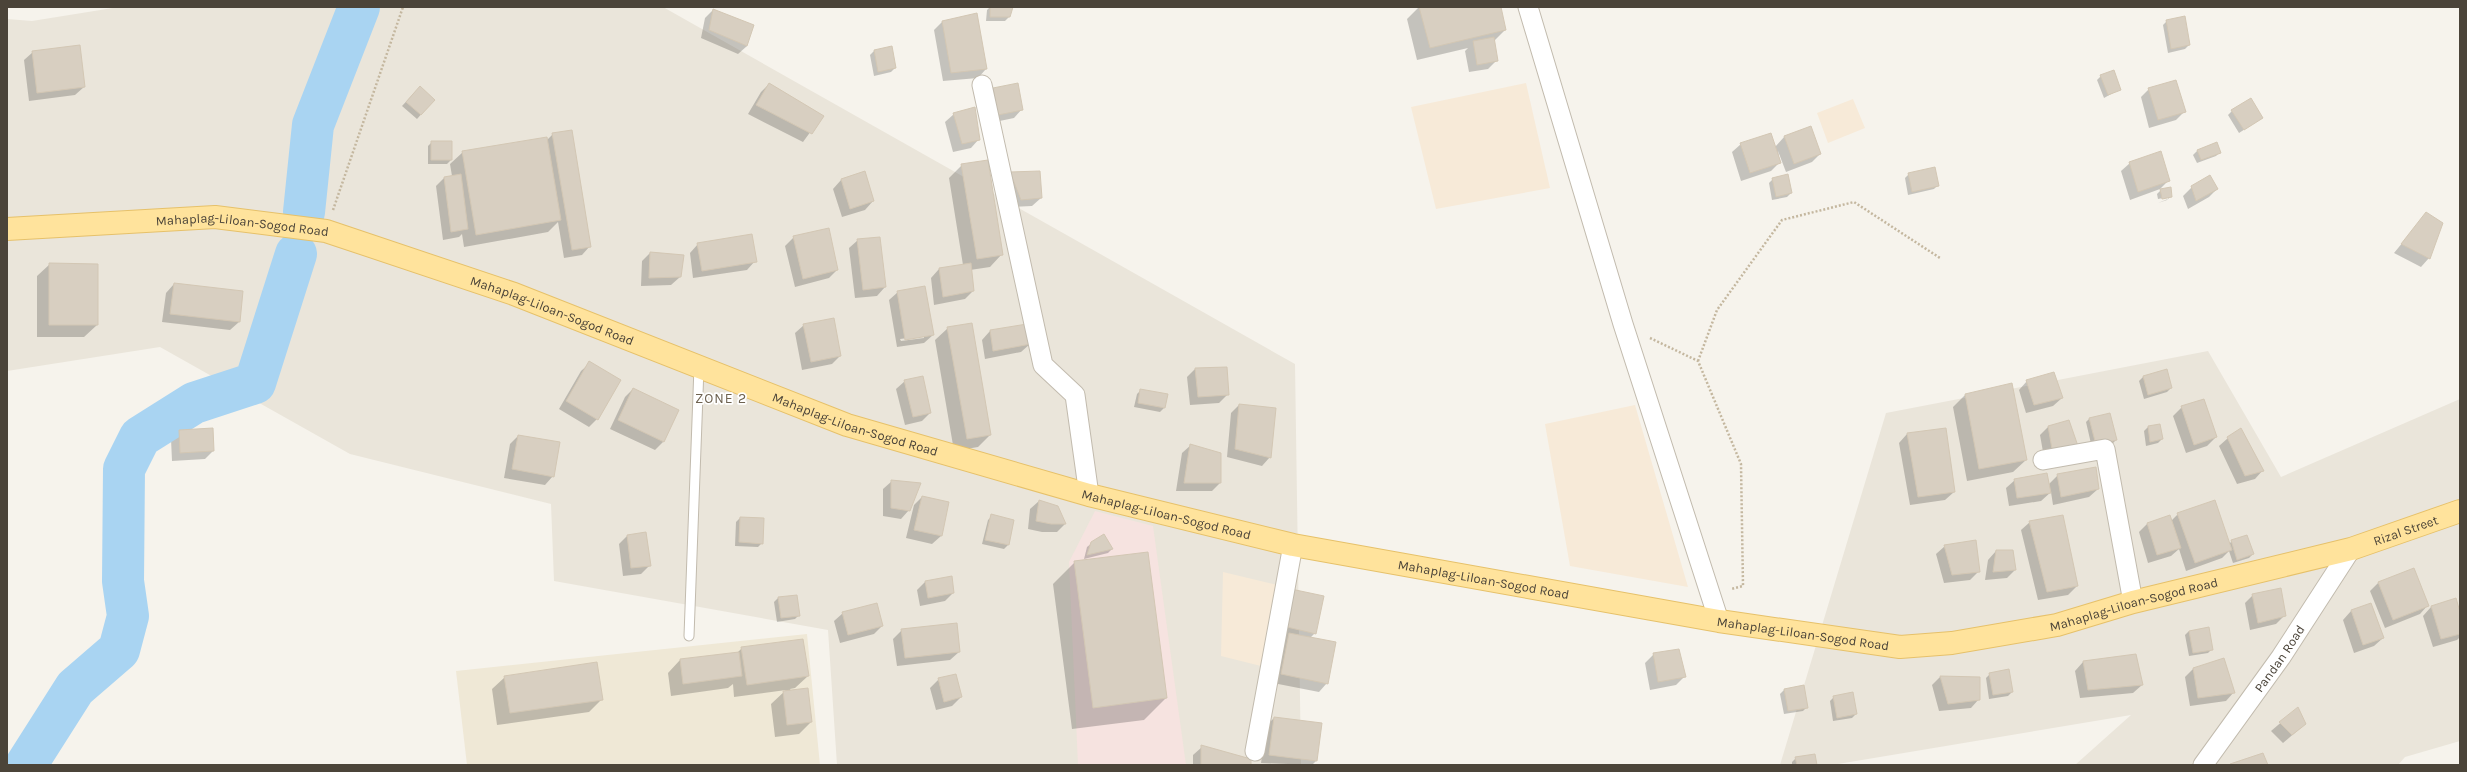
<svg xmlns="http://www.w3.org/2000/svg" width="2467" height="772" viewBox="0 0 2467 772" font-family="Karla,sans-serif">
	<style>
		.residential { fill: #eae5da }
		.commercial { fill: #f7ead8 }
		.education { fill: #efe8d6 }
		.medical { fill: #f6e3e0 }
		.shadow { fill: #0003; fill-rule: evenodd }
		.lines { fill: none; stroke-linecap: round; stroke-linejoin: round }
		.river { stroke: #a9d4f2; stroke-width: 42 }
		.building { fill: #d8cfc1; stroke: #d3c7b4 }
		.lane-casing { stroke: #c2bbae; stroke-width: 11 }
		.street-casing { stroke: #c2bbae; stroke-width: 21 }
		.primary-casing { stroke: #e6c16a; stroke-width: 24 }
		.path { stroke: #c4b79f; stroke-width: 2.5; stroke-dasharray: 2 2; stroke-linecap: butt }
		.lane { stroke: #fff; stroke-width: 9 }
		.street { stroke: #fff; stroke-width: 19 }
		.primary { stroke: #ffe39c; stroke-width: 22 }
		.labels { text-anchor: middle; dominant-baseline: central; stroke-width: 3.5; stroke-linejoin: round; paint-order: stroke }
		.street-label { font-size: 13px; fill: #4b4439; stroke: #fff }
		.neighbourhood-label { font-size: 14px; letter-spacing: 1px; fill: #6e6250; stroke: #fff }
	</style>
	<rect width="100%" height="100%" fill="#f6f3ec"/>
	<path class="residential" d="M119 7H663L1295 364 1301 765H837L828 630 554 581 551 504 350 454 160 347 7 371V19L32 21Z
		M2208 351 2281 477 2460 399V741L2405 757 2398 765H2075L2131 715 1832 765H1780L1886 413Z"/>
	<path class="commercial" d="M1526 83 1550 188 1436 209 1411 107Z
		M1853 99 1865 128 1828 143 1817 113Z
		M1635 405 1688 587 1570 566 1545 424Z
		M1223 572 1277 585 1265 667 1221 656Z"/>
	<path class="education" d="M807 634 820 765H467L456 671Z"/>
	<path class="medical" d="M1095 511 1153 526 1186 765H1078L1069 562Z"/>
	<path class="shadow" d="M990 7H1012L1009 17 1005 21H986L987 10Z
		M1419 7H1500L1505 30 1493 42 1497 60 1488 69 1469 72 1465 51 1468 48 1417 60 1407 19Z
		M713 10 747 46 738 54 701 38 705 18Z
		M977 15 986 69 978 78 943 81 934 30 942 22Z
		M2167 21 2189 45 2185 49 2168 53 2163 25Z
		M874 51 895 68 891 72 874 76 870 55Z
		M33 52 84 87 75 95 29 101 24 60Z
		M2101 76 2120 89 2104 98 2097 80Z
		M769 84 822 116 803 142 748 114 761 92Z
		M1017 84 1022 109 1014 118 990 123 985 97 993 89Z
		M2149 89 2184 112 2176 120 2149 128 2141 97Z
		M416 91 434 100 417 119 402 106Z
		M2232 111 2262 118 2239 133 2228 115Z
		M954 114 979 139 971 148 953 152 945 122Z
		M1810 127 1820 154 1812 162 1786 172 1778 151 1780 162 1771 171 1741 181 1732 152 1741 144 1775 147 1784 137Z
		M553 134 590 246 582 255 564 258 558 222 548 232 464 247 462 234 459 237 443 240 436 186 444 178 452 176 450 164 463 152 547 140Z
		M432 142 451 160 447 164H428V146Z
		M2197 151 2220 152 2216 156 2197 163 2193 155Z
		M2130 163 2168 181 2160 189 2130 200 2121 171Z
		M962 165 1002 254 990 267 970 270 973 291 965 299 934 305 931 278 939 269 963 265 949 178Z
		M864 173 873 201 865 210 842 217 833 189 841 180Z
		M1010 173 1041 198 1032 206 1013 207Z
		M1909 174 1938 185 1934 189 1908 195 1905 178Z
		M1773 179 1791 193 1787 197 1772 200 1769 183Z
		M2192 187 2217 189 2209 197 2188 209 2183 196Z
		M2161 190 2171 196 2167 200 2158 203 2168 199V197L2158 199 2157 194Z
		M2426 214 2429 258 2421 267 2394 253Z
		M794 237 837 270 829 278 795 287 785 246Z
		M879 238 885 287 877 296 855 298 849 248 858 240Z
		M698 244 755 261 747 270 693 278 690 253Z
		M650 253 680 277 671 285 641 286 642 261Z
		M50 264 97 325 84 337H37V276Z
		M174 284 242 292 239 322 230 330 162 322 166 293Z
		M898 292 933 335 924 343 897 347 889 300ZM924 336V338L901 341 900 339Z
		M804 325 840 356 832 364 802 370 795 333Z
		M1026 326 1030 344 1021 352 985 359 982 340 990 331Z
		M948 328 990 435 978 447 954 451 935 340Z
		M590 363 597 419 589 427 559 409 581 371Z
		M1195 369 1228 394 1219 403 1190 405 1187 377Z
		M2166 371 2171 388 2167 392 2144 399 2139 381 2143 377Z
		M905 381 930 413 922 421 905 425 896 389Z
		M2027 381 2062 398 2053 406 2026 413 2019 390Z
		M633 389 678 411 663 442 655 450 610 429 625 397Z
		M1141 390 1164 408 1160 412 1134 407 1137 394Z
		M1965 395 2026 460 2013 472 1967 481 1953 407Z
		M1239 405 1270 457 1262 466 1227 457 1231 413Z
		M2182 407 2216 437 2207 446 2186 453 2173 416Z
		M2090 418 2116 440 2112 444 2092 448 2086 422Z
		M2069 421 2045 463 2040 435 2048 427Z
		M2159 425 2162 439 2158 443 2146 446 2144 431 2148 427Z
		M179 431 213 451 205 459 172 461 171 439Z
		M1907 434 1954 492 1945 500 1910 505 1899 443Z
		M518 436 553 476 545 485 504 478 510 444Z
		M2228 438 2263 470 2255 479 2237 484 2219 446Z
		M1191 445 1220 483 1212 491H1176L1182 453Z
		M2058 475 2098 489 2089 497 2053 505 2051 492 2041 501 2009 506 2006 488 2015 480 2048 485Z
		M892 481 909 510 901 519 883 516V489Z
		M922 497 948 503 941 536 932 544 906 538 914 505Z
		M1039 501 1057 507 1065 524 1057 532H1042L1028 529 1030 509Z
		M2178 514 2229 544 2232 541 2253 554 2249 558 2233 563 2229 551 2222 558 2186 571 2179 549 2171 556 2148 563 2139 532 2147 524 2169 516 2171 521Z
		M992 516 1008 545 1004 549 982 544 988 520Z
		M740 518 762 543 758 547 735 546 736 522Z
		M2030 522 2077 586 2068 595 2038 600 2021 530Z
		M627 536 650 565 641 574 623 576 619 544Z
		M1092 543 1112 549 1108 553 1084 559 1087 547Z
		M1945 546 1979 571 1970 580 1944 583 1936 554Z
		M1996 551 2015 570 2007 578 1985 580 1988 560Z
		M1075 562 1166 698 1144 720 1072 729 1053 584Z
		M925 582 953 593 945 601 920 606 917 590Z
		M2379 582 2428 605 2420 614 2385 628 2370 591Z
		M2253 595 2284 616 2276 624 2250 630 2245 603Z
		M778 598 799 615 795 619 777 622 774 602Z
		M1283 599 1315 633 1310 638 1327 683 1319 692 1273 683 1281 642 1286 637 1275 635Z
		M2455 600 2460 615V637L2457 640 2433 647 2423 616 2431 607Z
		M2370 605 2383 638 2374 646 2354 653 2343 620 2351 611Z
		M843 613 882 626 874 634 840 643 834 621Z
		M902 630 959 652 950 660 897 666 893 639Z
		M2189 631 2212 649 2208 653 2189 656 2185 635Z
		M742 648 808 676 795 688 790 689 811 722 799 734 775 737 771 704 786 690 734 697 733 684 728 688 671 696 668 673 680 660 737 653Z
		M1654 654 1685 676 1676 685 1650 690 1645 663Z
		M2136 655 2142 685 2133 693 2080 698 2075 671 2083 662Z
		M2193 669 2234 692 2226 701 2190 706 2185 677Z
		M1990 674 2012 692 2008 696 1989 699 1986 678Z
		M505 677 602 699 589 712 497 725 492 689Z
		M1940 677 1979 678V699L1971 708 1939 711 1932 685Z
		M939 679 961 697 952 706 936 710 930 688Z
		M1784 690 1807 707 1803 711 1784 714 1780 694Z
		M1834 697 1856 714 1852 718 1833 721 1830 701Z
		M2297 709 2305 724 2283 743 2271 731Z
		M1274 718 1316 761 1312 765 1261 763 1266 726Z
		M1202 747 1250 765H1193V755Z
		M1796 758 1816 765H1792V762Z"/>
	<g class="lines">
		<path class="river" d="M304 212 313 125 359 7
			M26 765 75 688 119 650 128 616 123 581 124 469 140 437 194 403 255 383 296 254"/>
	</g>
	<path class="building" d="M990 7H1013L1010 17H990Z
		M1419 7H1501L1506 30 1430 48Z
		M713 9 754 25 747 46 709 30Z
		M977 13 987 69 951 73 942 21Z
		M2185 16 2190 45 2171 49 2166 20Z
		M1494 37 1498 61 1477 65 1473 41Z
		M80 45 85 87 37 93 32 51Z
		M892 46 896 68 878 72 874 50Z
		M2114 70 2121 90 2108 95 2100 75Z
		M2176 80 2186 112 2158 120 2148 88Z
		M769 83 824 116 812 134 756 105Z
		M1018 83 1023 110 998 115 993 88Z
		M420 86 435 100 421 115 406 102Z
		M2251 98 2263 118 2244 130 2231 110Z
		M975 107 980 140 962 144 953 113Z
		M1811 126 1821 154 1794 164 1784 136Z
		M572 130 591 247 572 250 552 133Z
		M1771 133 1781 163 1750 173 1740 143Z
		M547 137 561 220 476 235 462 151Z
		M431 141H452V160H431Z
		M2217 142 2221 153 2201 160 2197 150Z
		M2161 151 2170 181 2138 192 2129 162Z
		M988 160 1003 255 977 259 961 164Z
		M1935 167 1939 186 1912 192 1908 173Z
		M865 171 874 201 850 209 841 179Z
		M1040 171 1042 198 1021 200 1010 172Z
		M461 174 468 229 451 232 444 177Z
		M1788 174 1792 193 1776 197 1772 178Z
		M2210 175 2218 189 2196 201 2191 186Z
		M2171 187 2172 197 2162 199 2160 189Z
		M2426 212 2443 223 2430 259 2401 244Z
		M829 228 838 270 803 279 793 236Z
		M752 234 757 262 702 271 697 243Z
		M880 237 886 287 863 290 857 239Z
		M650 252 684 255 681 277 649 278Z
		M49 263 98 264V325H49Z
		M971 263 974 291 943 297 939 268Z
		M174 283 243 291 240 322 170 314Z
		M925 286 934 335 905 340 897 291Z
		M834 318 841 356 811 362 803 324Z
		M972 323 991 435 967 439 947 327Z
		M1027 324 1031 344 993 351 990 330Z
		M589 361 621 380 598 420 566 401Z
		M1227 367 1229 395 1198 397 1195 368Z
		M2167 369 2172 388 2148 395 2143 376Z
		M2054 372 2063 398 2034 405 2026 380Z
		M923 376 931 413 913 417 904 380Z
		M2012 383 2027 460 1979 469 1965 394Z
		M633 388 679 410 664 442 618 420Z
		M1140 389 1168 394 1165 408 1138 403Z
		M2204 399 2217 437 2194 445 2181 406Z
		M1239 404 1276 408 1271 458 1235 449Z
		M2110 413 2117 440 2096 445 2089 418Z
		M2069 420 2079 449 2053 455 2048 426Z
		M2160 424 2163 439 2150 442 2148 426Z
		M213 428 214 451 180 453 179 430Z
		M1946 428 1955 492 1918 497 1907 433Z
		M2241 428 2264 471 2245 476 2227 437Z
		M518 435 560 442 554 477 512 469Z
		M1190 444 1221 453V483H1184Z
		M2096 467 2099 489 2061 497 2057 474Z
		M2047 473 2051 493 2017 498 2014 479Z
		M891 480 921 483 910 511 891 508Z
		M922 496 949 502 942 536 914 530Z
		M1039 500 1058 506 1066 524H1051L1036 521Z
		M2215 500 2232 550 2195 563 2177 513Z
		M991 514 1014 520 1009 545 985 540Z
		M2063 515 2078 586 2047 592 2029 521Z
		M2170 515 2181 548 2157 555 2147 523Z
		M740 517 764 518 763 544 739 542Z
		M646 532 651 566 631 568 627 535Z
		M1104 534 1113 549 1087 555 1091 542Z
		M2247 535 2254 554 2237 560 2231 540Z
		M1976 540 1980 572 1952 575 1944 545Z
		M1996 550H2013L2016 570 1993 572Z
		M1148 552 1167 698 1093 708 1074 561Z
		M2414 568 2429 606 2393 620 2378 582Z
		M952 576 954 593 928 598 925 581Z
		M2281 588 2286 616 2258 623 2252 594Z
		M1291 589 1324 596 1316 634 1283 626Z
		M797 595 800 616 781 618 778 597Z
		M2456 598 2460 612V634L2441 639 2431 606Z
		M877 603 883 626 848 635 842 612Z
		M2371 603 2384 638 2363 645 2351 610Z
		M957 623 960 652 905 658 901 629Z
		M2209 627 2213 650 2193 653 2189 631Z
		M1289 633 1336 642 1328 684 1281 674Z
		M803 639 809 676 747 685 741 647Z
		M1679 649 1686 677 1658 682 1653 653Z
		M739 652 742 676 683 684 680 659Z
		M2136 654 2143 685 2088 690 2083 661Z
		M2224 658 2235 693 2198 698 2193 668Z
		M597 662 603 700 510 713 504 676Z
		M2009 669 2013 692 1993 695 1989 673Z
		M956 674 962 697 944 702 938 678Z
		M1940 676 1980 677V700L1948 704Z
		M1804 685 1808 708 1788 711 1784 689Z
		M808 688 812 722 787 725 783 691Z
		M1853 692 1857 714 1837 718 1833 696Z
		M2298 707 2306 724 2292 735 2279 722Z
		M1274 717 1322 723 1317 761 1269 755Z
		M1201 745 1251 759V765H1201Z
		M2263 753 2268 765H2230V764Z
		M1815 754 1817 765H1797L1795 757Z"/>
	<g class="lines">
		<g class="lane-casing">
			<path id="lane" d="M689 636 699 367"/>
		</g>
		<g class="street-casing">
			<g id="street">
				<path d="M1528 7 1623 324 1719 621"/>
				<path d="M982 85 1043 365 1075 395 1089 495"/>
				<path d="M2043 460 2105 449 2133 602"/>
				<path d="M1255 751 1293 545"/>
				<path id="s1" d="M2203 765 2281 657 2351 549"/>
			</g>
		</g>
		<g class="primary-casing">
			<g id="primary">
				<path id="s2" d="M7 229 215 217 326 231 514 294 847 425 1089 495 1293 545 1719 621 1900 647 1952 643 2057 625 2133 602 2351 549 2460 511"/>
			</g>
		</g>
		<path class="path" d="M333 210 403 7
			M1650 338 1698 361 1741 464 1743 586 1731 589
			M1698 361 1717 310 1782 220 1854 202 1940 258"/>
		<use href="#lane" class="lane"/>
		<use href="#street" class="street"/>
		<use href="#primary" class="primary"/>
	</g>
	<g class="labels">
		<g class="street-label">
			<text stroke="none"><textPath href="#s2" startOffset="236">Mahaplag-Liloan-Sogod Road</textPath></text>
			<text stroke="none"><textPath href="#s2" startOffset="560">Mahaplag-Liloan-Sogod Road</textPath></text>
			<text stroke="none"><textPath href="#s2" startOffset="884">Mahaplag-Liloan-Sogod Road</textPath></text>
			<text stroke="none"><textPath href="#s2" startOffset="1208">Mahaplag-Liloan-Sogod Road</textPath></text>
			<text stroke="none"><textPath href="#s2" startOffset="2474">Rizal Street</textPath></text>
			<text stroke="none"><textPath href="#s2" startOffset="1532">Mahaplag-Liloan-Sogod Road</textPath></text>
			<text stroke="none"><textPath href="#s2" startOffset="2192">Mahaplag-Liloan-Sogod Road</textPath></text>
			<text stroke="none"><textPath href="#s2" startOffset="1856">Mahaplag-Liloan-Sogod Road</textPath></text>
			<text stroke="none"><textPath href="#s1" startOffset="131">Pandan Road</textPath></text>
		</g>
		<g class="neighbourhood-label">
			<text x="721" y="398">ZONE 2</text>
		</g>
	</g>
	<rect width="2467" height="772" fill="none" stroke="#4b4439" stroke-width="16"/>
</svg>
